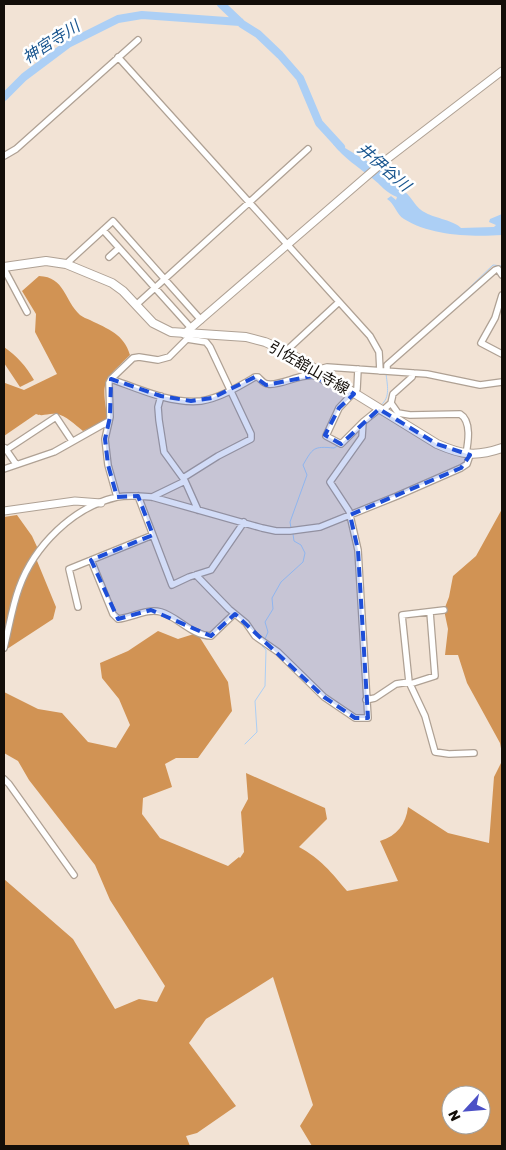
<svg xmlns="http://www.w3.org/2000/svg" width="506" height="1150" viewBox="0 0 506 1150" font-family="Rubik,'Noto Sans JP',sans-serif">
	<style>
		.forest { fill: #d19354; fill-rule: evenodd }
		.water { fill: #accff5 }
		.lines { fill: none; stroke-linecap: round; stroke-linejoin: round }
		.stream { stroke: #accff5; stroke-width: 1 }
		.river { stroke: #accff5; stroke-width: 8 }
		.minor-casing { stroke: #afa194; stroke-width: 8 }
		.tertiary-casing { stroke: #afa194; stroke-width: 9 }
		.secondary-casing { stroke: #afa194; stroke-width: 10 }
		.minor { stroke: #fff; stroke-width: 5.5 }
		.tertiary { stroke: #fff; stroke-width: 7 }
		.secondary { stroke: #fff; stroke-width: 8 }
		.marked { fill: #1d4ed8; fill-opacity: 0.2; stroke: #1d4ed8; stroke-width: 4; stroke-dasharray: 10 6; stroke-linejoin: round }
		.labels { text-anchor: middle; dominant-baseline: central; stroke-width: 5; stroke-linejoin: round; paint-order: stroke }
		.street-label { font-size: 15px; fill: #130e09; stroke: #fff }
		.water-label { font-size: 16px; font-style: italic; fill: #1a568f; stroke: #fff }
	</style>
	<rect width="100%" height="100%" fill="#f2e3d5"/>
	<path class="forest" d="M39 276C65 277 64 300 80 315 83 317 87 319 90 320 108 329 124 334 130 355 102 382 101 381 108 420L83 431C75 425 66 415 56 414 48 413 43 417 36 414L4 436V384L5 383 24 390 57 374 35 332 36 314 22 291Z
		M4 347C17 356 26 366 34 380L20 387 4 363Z
		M502 509V754L500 743 467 683 458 655H445L448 629 444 610 449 597 453 576 476 556Z
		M17 515 32 536 38 549 35 556 56 607 53 619 4 651V517Z
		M158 631 178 639 197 633 228 682 232 711 198 758H176L165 764 172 787 143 798 142 814 160 838 228 866 239 857 240 858 244 852 241 812 248 799 246 773 325 808 327 819 299 847C321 859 331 872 347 891L398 881 380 841C397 836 406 824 408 807L448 833 489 843 494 777 502 761V1146H312L300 1126 313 1105 273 977 206 1019 189 1043 236 1106 197 1133 186 1136 190 1146H4V879L73 939 115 1009 139 999 157 1002 165 986 110 900 95 865 29 780 18 761 4 753V692L38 709 62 713 88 742 116 748 130 725 119 699 102 678 100 663 128 651ZM451 1095H481V1125H451Z"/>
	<path class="water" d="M336 140 340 145 382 170 383 174C390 179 398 185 404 191 413 198 415 208 426 213 435 218 455 221 461 228L494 227 496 225 489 222 490 219 502 214V235C472 237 431 236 404 219 396 214 395 204 387 199L391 196 396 200 397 197C386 193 381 185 372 178 358 167 344 158 333 144Z"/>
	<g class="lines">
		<path class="stream" d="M445 311 493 265 502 266
			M381 405C391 397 387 385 386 373
			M347 434 353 428
			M291 528 290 522 307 475 303 465C313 448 313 446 334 448L339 445
			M265 639 268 632 265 622 273 609 272 598 281 582 303 562 305 553 301 545 294 541 293 534
			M245 744 257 732 255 701 265 686 266 650 262 646 263 645"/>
		<path class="river" d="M221 4 242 24 258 34 280 55 300 78 319 123 341 147
			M4 97 24 77 68 44 118 19 142 15 240 22"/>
		<g class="minor-casing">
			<path id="minor" d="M118 57 370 336 379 352 380 371
				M4 156 16 149 138 40
				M103 230 191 328
				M109 257 119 248
				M66 264 113 221 201 320
				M4 269 27 312
				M136 305 308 149
				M286 351 339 302
				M502 354 481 343 495 318 502 295
				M358 369 357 389 339 408 326 436 341 444 363 422
				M316 370 327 367 427 374 480 385 502 382
				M387 371V365L495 270 498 269 502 275
				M111 379C139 389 171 404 201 401 220 398 238 387 255 377H258C261 380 264 384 268 384 282 386 302 372 316 376 320 377 324 381 327 383L330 378
				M161 396 158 407 159 420 164 452 185 481 198 510
				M391 403 393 394 412 377 413 373
				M382 411 391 403 398 413 410 415 460 414C472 421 468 443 466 454
				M5 448 16 464
				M6 450 56 417 72 441
				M4 469 54 452 109 421
				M183 478 218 456 251 439V434L210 347 206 342 187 339
				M138 496 172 585 189 577 211 570 244 522
				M117 497 108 465 105 439 110 417 109 383 111 379 133 358 139 357 158 360 169 357 187 339 189 335
				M152 497 185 481
				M91 560 113 614 118 619C132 618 146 608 161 612 178 617 191 635 211 636L234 614
				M196 575 229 609 246 623 255 636 278 652 324 697 355 718H368L358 550 349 511 330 482 362 437 363 422 379 409
				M78 607 69 569 153 535
				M4 648C9 628 12 607 19 588 34 546 73 507 117 497 128 495 141 496 152 497L262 528 276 531H290L320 527 397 496 461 468 467 464 470 455
				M409 682 402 615 444 610
				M410 684 435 676 430 612
				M366 700 375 698 396 684 409 682 425 716 435 752 449 754 474 753
				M4 779 9 784 74 875"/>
		</g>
		<g class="tertiary-casing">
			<path id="tertiary" d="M184 334 382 163 502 71
				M4 511 75 501 101 503"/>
		</g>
		<g class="secondary-casing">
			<path id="secondary" d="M4 267 46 261 66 264 112 283 123 291 153 323 171 332 246 337 265 342 286 351 437 444C462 455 476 457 502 448"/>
		</g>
		<use href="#minor" class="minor"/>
		<use href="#tertiary" class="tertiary"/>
		<use href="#secondary" class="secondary"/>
	</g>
	<path class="marked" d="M312 376 327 383 330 378 354 394 339 408 325 435 341 444 379 409 437 444 470 455 461 468 350 515 358 550 368 718H355L324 697 235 614 211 636 151 610 118 619 91 560 153 535 138 496 117 497 108 465 105 439 110 417 111 379 161 396 191 401 212 398 255 377 266 385Z"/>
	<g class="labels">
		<g class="street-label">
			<text transform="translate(309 368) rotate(30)">引佐舘山寺線</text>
		</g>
		<g class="water-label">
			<text transform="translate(51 42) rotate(-33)">神宮寺川</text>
			<text transform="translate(384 167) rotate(41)">井伊谷川</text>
		</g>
	</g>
	<rect width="506" height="1150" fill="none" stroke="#130e09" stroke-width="10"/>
	<g transform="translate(466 1110) rotate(244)"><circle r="24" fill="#ffffff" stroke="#a19f9d"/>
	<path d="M0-4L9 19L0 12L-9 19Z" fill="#4c50c6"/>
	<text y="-8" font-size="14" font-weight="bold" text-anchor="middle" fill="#130e09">N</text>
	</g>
</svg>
